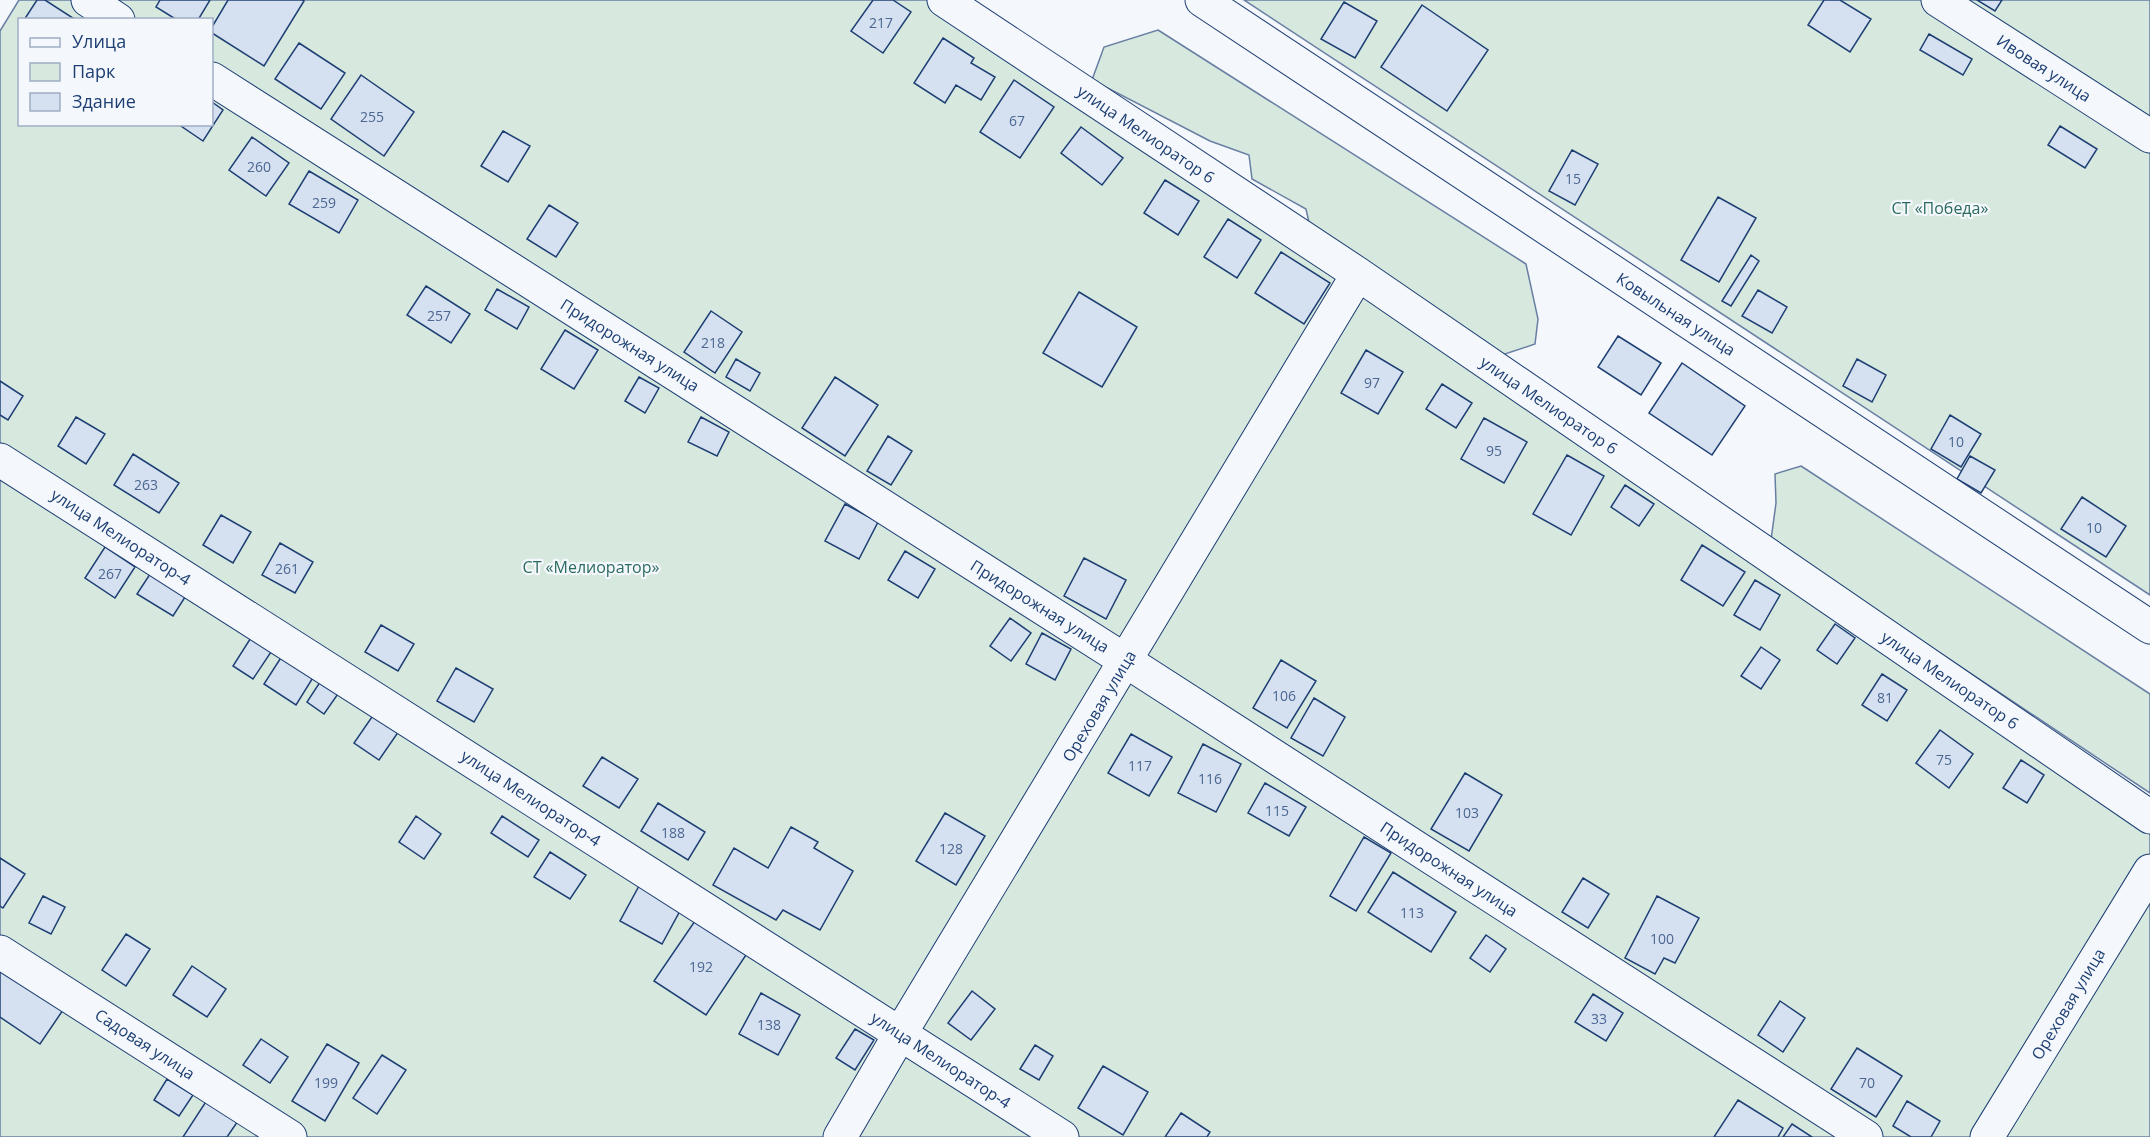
<svg xmlns="http://www.w3.org/2000/svg" width="2150" height="1137" viewBox="0 0 2150 1137" font-family="'Open Sans',sans-serif">
	<style>
		.green { fill: #d7e8df; stroke: #687fa3; stroke-width: 1.5; fill-rule: evenodd }
		.building { fill: #d5e0f0; stroke: #1d3f73; stroke-width: 1.5 }
		.lines { fill: none; stroke-linecap: round; stroke-linejoin: round }
		.minor-casing { stroke: #1d3f73; stroke-width: 35 }
		.minor { stroke: #f4f7fb; stroke-width: 33 }
		.labels { text-anchor: middle; dominant-baseline: central; stroke-width: 4.5; stroke-linejoin: round; paint-order: stroke }
		.number-label { font-size: 14px; fill: #4b6792 }
		.street-label { font-size: 16px; fill: #1d3f73; stroke: #f4f7fb }
		.park-label { font-size: 16px; fill: #2c6c60; stroke: #f4f7fb }
	</style>
	<rect width="100%" height="100%" fill="#f4f7fb"/>
	<path class="green" d="M19 0H930L2150 826V1137H0V31ZM20 20H212V124H20Z
		M1244 0H2150V595Z
		M1158 30 1526 264 1538 319 1535 344 1499 356 1310 227 1306 209 1252 179 1249 155 1210 141 1092 80 1104 47Z
		M1801 466 2150 694V793L1771 540 1776 503 1775 474Z"/>
	<path class="building" d="M37 0H45L76 20H24Z
		M160 0H210L198 20H177L156 7Z
		M228 0H302L304 1 264 66 212 33V27Z
		M873 0H893L911 12 883 53 851 31Z
		M1824 0H1840L1871 19 1850 52 1808 25Z
		M1977 0H2002L1995 11Z
		M1344 2 1377 21 1355 58 1321 39Z
		M1422 5 1488 50 1447 111 1381 67Z
		M1929 34 1972 59 1963 75 1920 50Z
		M943 38 974 58 971 63 995 77 981 100 956 85 945 103 914 83Z
		M299 43 345 73 321 109 275 79Z
		M361 75 414 112 384 156 331 119Z
		M1014 80 1054 107 1020 158 980 132Z
		M212 102 223 110 203 141 178 124H212Z
		M2060 126 2097 149 2085 168 2048 145Z
		M1081 127 1123 158 1102 185 1061 153Z
		M503 131 530 146 508 182 481 166Z
		M252 137 289 163 266 196 229 170Z
		M1572 150 1598 164 1575 205 1549 191Z
		M309 171 358 200 339 233 289 204Z
		M1165 180 1199 201 1178 235 1144 213Z
		M1718 197 1756 218 1719 282 1681 260Z
		M549 205 578 223 556 257 527 239Z
		M1228 219 1261 240 1237 278 1204 257Z
		M1281 252 1330 283 1304 324 1255 293Z
		M1751 255 1759 261 1731 306 1722 301Z
		M426 286 470 314 451 343 407 315Z
		M497 289 529 307 517 329 485 310Z
		M1758 290 1787 307 1772 333 1742 316Z
		M1079 292 1137 327 1102 387 1043 353Z
		M711 311 742 332 715 373 684 352Z
		M565 330 598 350 574 389 541 369Z
		M1618 336 1661 363 1641 395 1598 367Z
		M1366 350 1403 372 1378 414 1341 393Z
		M736 359 760 373 750 391 726 377Z
		M1857 359 1886 375 1872 402 1843 386Z
		M1682 363 1745 406 1712 455 1649 413Z
		M639 377 659 388 645 413 625 401Z
		M835 377 878 405 845 456 802 428Z
		M0 381 23 396 8 420 0 415Z
		M1442 384 1472 403 1456 428 1426 409Z
		M1950 415 1981 434 1961 467 1931 449Z
		M76 417 105 434 86 464 58 446Z
		M701 417 729 432 717 456 688 442Z
		M1484 418 1527 442 1504 483 1461 459Z
		M888 436 912 451 891 485 867 471Z
		M133 454 179 483 159 513 114 485Z
		M1567 455 1604 476 1571 535 1533 514Z
		M1970 456 1995 470 1981 493 1957 479Z
		M1625 485 1654 504 1639 526 1611 507Z
		M2082 497 2126 526 2106 557 2061 529Z
		M845 504 878 522 859 559 825 541Z
		M221 515 251 532 233 563 203 545Z
		M280 543 313 562 295 593 262 575Z
		M1702 545 1745 572 1723 606 1681 580Z
		M105 547 135 567 115 598 85 578Z
		M905 551 935 569 918 598 888 580Z
		M1084 558 1126 580 1106 619 1064 596Z
		M152 571 187 594 173 616 137 594Z
		M1755 580 1780 595 1760 630 1734 615Z
		M1010 618 1031 633 1011 661 990 646Z
		M1835 624 1855 638 1837 664 1817 650Z
		M381 625 414 644 398 671 365 652Z
		M1042 633 1071 649 1055 680 1026 664Z
		M252 636 273 649 253 679 233 666Z
		M1761 647 1780 660 1761 689 1741 676Z
		M282 656 314 676 296 705 264 684Z
		M1281 660 1316 681 1287 728 1253 708Z
		M456 668 493 689 474 722 437 701Z
		M1882 674 1907 690 1887 721 1862 705Z
		M322 679 340 691 324 714 307 702Z
		M1314 698 1345 717 1323 756 1291 738Z
		M374 714 399 731 379 760 354 743Z
		M1940 730 1973 754 1949 788 1916 763Z
		M1131 734 1172 757 1149 796 1108 773Z
		M1203 744 1241 764 1216 812 1178 793Z
		M602 757 638 779 619 808 583 786Z
		M2021 760 2044 775 2027 803 2003 788Z
		M1465 773 1502 795 1469 851 1431 829Z
		M1265 783 1306 807 1289 836 1248 813Z
		M658 803 705 832 688 860 641 831Z
		M945 813 985 836 956 885 916 861Z
		M416 816 441 834 424 859 399 842Z
		M502 816 539 840 528 857 491 833Z
		M791 827 818 842 814 848 853 871 820 930 783 910 776 920 713 885 734 848 768 868Z
		M1364 837 1391 853 1356 911 1330 896Z
		M550 852 586 875 570 899 534 877Z
		M0 858 25 874 3 908 0 906Z
		M1393 872 1456 912 1431 952 1368 912Z
		M1583 878 1609 894 1588 928 1562 912Z
		M639 886 681 909 662 944 620 921Z
		M43 896 65 907 51 934 29 923Z
		M1657 896 1699 918 1675 963 1664 958 1655 974 1625 958Z
		M697 918 748 952 706 1015 654 981Z
		M126 934 150 949 126 986 102 970Z
		M1486 935 1506 949 1490 972 1470 958Z
		M192 966 226 989 207 1017 173 995Z
		M0 971 63 1010 40 1044 0 1017Z
		M972 991 995 1009 971 1040 948 1023Z
		M761 993 800 1015 778 1055 739 1034Z
		M1593 994 1623 1013 1606 1041 1575 1022Z
		M1780 1001 1805 1018 1783 1052 1758 1035Z
		M855 1029 874 1040 855 1070 836 1058Z
		M261 1039 288 1057 270 1083 243 1065Z
		M327 1044 359 1063 325 1121 292 1101Z
		M1035 1045 1053 1056 1039 1080 1020 1069Z
		M1857 1048 1902 1076 1876 1117 1831 1089Z
		M382 1055 406 1070 377 1114 353 1098Z
		M1103 1066 1148 1092 1123 1135 1078 1108Z
		M167 1079 193 1095 179 1116 154 1100Z
		M207 1100 238 1121 227 1137H183Z
		M1738 1100 1783 1128 1778 1137H1714Z
		M1907 1101 1940 1121 1931 1137H1911L1893 1126Z
		M1181 1113 1210 1132 1207 1137H1165Z
		M1792 1124 1812 1137H1783Z"/>
	<g class="lines">
		<g class="minor-casing">
			<path id="minor" d="M88 0 118 20
				M944 0 1358 274 2150 817
				M1202 0 2150 627
				M1938 0 2150 136
				M212 79 1126 661 1866 1137
				M0 460 1062 1137
				M0 952 290 1137
				M840 1137 900 1034 1358 274
				M1987 1137 2150 871"/>
		</g>
		<use href="#minor" class="minor"/>
	</g>
	<g class="labels">
		<g class="number-label">
			<text x="881" y="22">217</text>
			<text x="372" y="116">255</text>
			<text x="1017" y="120">67</text>
			<text x="259" y="166">260</text>
			<text x="1573" y="178">15</text>
			<text x="324" y="202">259</text>
			<text x="439" y="315">257</text>
			<text x="713" y="342">218</text>
			<text x="1372" y="382">97</text>
			<text x="1956" y="441">10</text>
			<text x="1494" y="450">95</text>
			<text x="146" y="484">263</text>
			<text x="2094" y="527">10</text>
			<text x="287" y="568">261</text>
			<text x="110" y="573">267</text>
			<text x="1284" y="695">106</text>
			<text x="1885" y="697">81</text>
			<text x="1944" y="759">75</text>
			<text x="1140" y="765">117</text>
			<text x="1210" y="778">116</text>
			<text x="1277" y="810">115</text>
			<text x="1467" y="812">103</text>
			<text x="673" y="832">188</text>
			<text x="951" y="848">128</text>
			<text x="1412" y="912">113</text>
			<text x="1662" y="938">100</text>
			<text x="701" y="966">192</text>
			<text x="1599" y="1018">33</text>
			<text x="769" y="1024">138</text>
			<text x="326" y="1082">199</text>
			<text x="1867" y="1082">70</text>
		</g>
		<g class="street-label">
			<text transform="translate(2044 68) rotate(33)">Ивовая улица</text>
			<text transform="translate(1146 134) rotate(34)">улица Мелиоратор 6</text>
			<text transform="translate(1676 314) rotate(33)">Ковыльная улица</text>
			<text transform="translate(630 345) rotate(32)">Придорожная улица</text>
			<text transform="translate(1549 405) rotate(34)">улица Мелиоратор 6</text>
			<text transform="translate(121 537) rotate(33)">улица Мелиоратор-4</text>
			<text transform="translate(1040 606) rotate(32)">Придорожная улица</text>
			<text transform="translate(1950 680) rotate(34)">улица Мелиоратор 6</text>
			<text transform="translate(1099 706) rotate(-59)">Ореховая улица</text>
			<text transform="translate(531 798) rotate(33)">улица Мелиоратор-4</text>
			<text transform="translate(1449 869) rotate(33)">Придорожная улица</text>
			<text transform="translate(2068 1004) rotate(-59)">Ореховая улица</text>
			<text transform="translate(145 1044) rotate(33)">Садовая улица</text>
			<text transform="translate(941 1060) rotate(33)">улица Мелиоратор-4</text>
		</g>
		<g class="park-label">
			<text x="1940" y="208">СТ «Победа»</text>
			<text x="591" y="567">СТ «Мелиоратор»</text>
		</g>
	</g>
	<rect x="18" y="18" width="195" height="108" fill="#f4f7fb" stroke="#9eadc5" stroke-width="1.5"/>
	<rect x="30" y="38" width="30" height="9" fill="#f4f7fb" stroke="#9eadc5" stroke-width="1.5"/>
	<text x="72" y="48" font-size="18" fill="#1d3f73">Улица</text>
	<rect x="30" y="63" width="30" height="18" fill="#d7e8df" stroke="#9eadc5" stroke-width="1.5"/>
	<text x="72" y="78" font-size="18" fill="#1d3f73">Парк</text>
	<rect x="30" y="93" width="30" height="18" fill="#d5e0f0" stroke="#9eadc5" stroke-width="1.5"/>
	<text x="72" y="108" font-size="18" fill="#1d3f73">Здание</text>
</svg>
